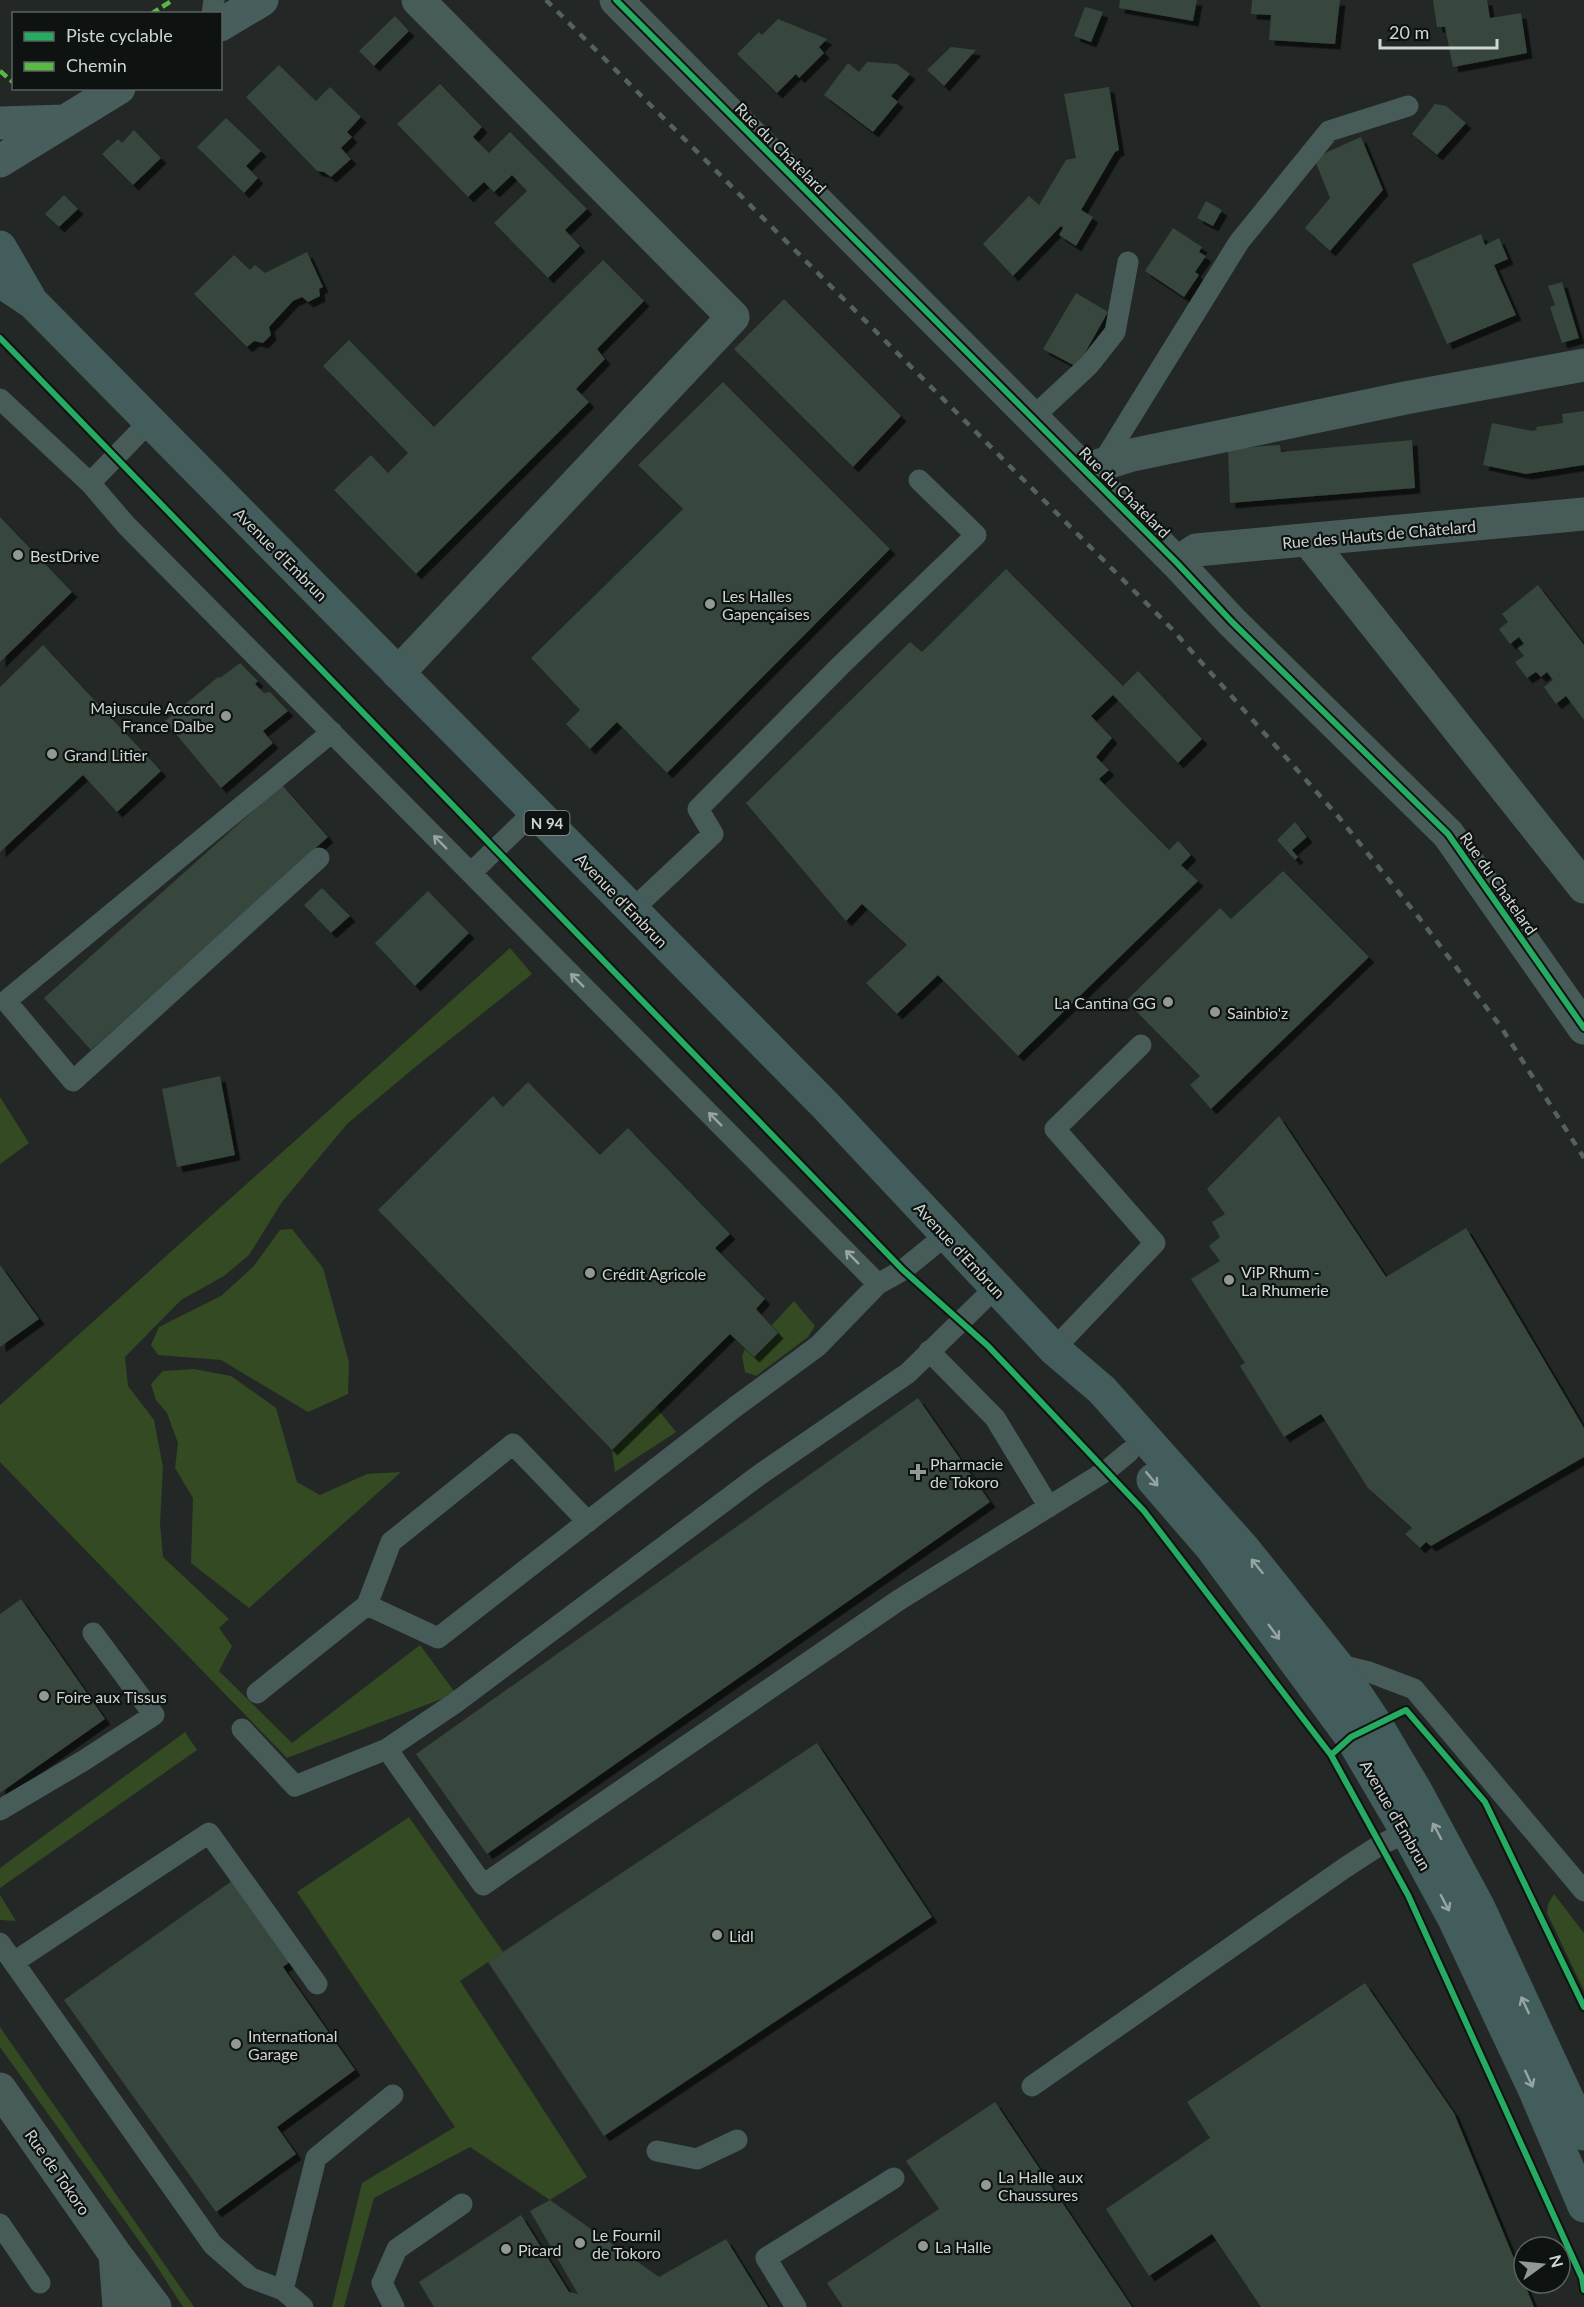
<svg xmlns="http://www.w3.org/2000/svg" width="1584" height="2307" viewBox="0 0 1584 2307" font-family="Lato,sans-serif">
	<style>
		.green { fill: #334a22 }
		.building { fill: #37463e; filter: url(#shadow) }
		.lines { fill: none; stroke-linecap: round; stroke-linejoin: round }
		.service { stroke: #475c59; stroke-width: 21 }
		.minor { stroke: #475c59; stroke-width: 33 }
		.secondary { stroke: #475e5c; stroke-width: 33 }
		.primary { stroke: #425d5b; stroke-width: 33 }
		.rail { stroke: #556160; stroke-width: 4.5; stroke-dasharray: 8 8; stroke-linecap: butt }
		.quiet { stroke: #58b947; stroke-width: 4.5; stroke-dasharray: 9 4.5; stroke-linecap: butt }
		.cycleway-casing { stroke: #0e1311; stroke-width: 10 }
		.cycleway { stroke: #26ab63; stroke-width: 6 }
		.oneway { stroke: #98a5a2 }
		.oneway2 { stroke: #96a5a2 }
		.poi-dot { fill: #929896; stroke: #0e1311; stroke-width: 2 }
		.labels { text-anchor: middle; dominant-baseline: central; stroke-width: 4.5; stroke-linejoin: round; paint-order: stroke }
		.shield { fill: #0e1311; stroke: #949b98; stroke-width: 1.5 }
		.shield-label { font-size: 15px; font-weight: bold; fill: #ced5d2 }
		.street-label { font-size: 16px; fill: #ced5d2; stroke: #0e1311 }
		.poi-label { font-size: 16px; fill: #ced5d2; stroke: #0e1311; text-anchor: start }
	</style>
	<defs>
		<filter id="shadow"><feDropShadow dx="5.5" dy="5.5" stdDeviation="0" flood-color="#0009"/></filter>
	</defs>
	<rect width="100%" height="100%" fill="#232826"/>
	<path class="green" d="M510 948 532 974 419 1064 347 1124 282 1202 249 1255 224 1276 181 1300 125 1357 128 1386 154 1420 163 1467 160 1523 163 1557 229 1619 219 1628 232 1646 219 1671 292 1743 420 1645 454 1691 444 1698 287 1758 0 1462V1405Z
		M0 1097 29 1143 0 1164Z
		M292 1229 323 1268 349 1362 348 1394 308 1412 221 1360 158 1355 151 1345 159 1327 221 1296 253 1267 280 1230Z
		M794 1301 815 1326 808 1337 756 1376 745 1372 742 1356 745 1349 754 1357 778 1333 771 1326Z
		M194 1369 231 1376 276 1408 297 1482 320 1495 367 1474 401 1472 249 1608 191 1563 193 1498 175 1468 178 1443 167 1413 156 1400 151 1384 163 1371Z
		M656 1407 676 1432 615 1472 612 1450Z
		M185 1732 197 1750 0 1888V1868Z
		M409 1817 503 1952 460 1981 587 2177 550 2200 470 2147 374 2198 344 2307H332L362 2183 455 2127 297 1892Z
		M1554 1894 1584 1933V1991L1547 1913 1548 1904Z
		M0 1895 16 1921 0 1920Z
		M0 2027 194 2307H183L150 2256 0 2047Z"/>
	<path class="building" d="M1120 0H1197L1193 21 1119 8Z
		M1252 0H1340L1335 44 1269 40 1271 15 1251 14Z
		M1433 0H1487L1490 18 1521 13 1527 53 1453 67 1445 27H1437Z
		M1085 7 1103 12 1091 42 1074 36Z
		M395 16 409 31 374 66 359 51Z
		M778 19 827 39 819 47 824 53 799 78 796 74 777 93 737 54 759 32 762 35Z
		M951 47 976 50 944 86 927 70Z
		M867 62 897 64 910 74 891 96 898 102 873 132 824 95 848 63 859 72Z
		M279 65 316 101 330 87 361 117 347 132 352 137 341 148 351 159 331 177 324 172 317 171 246 97Z
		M440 84 482 127 473 137 489 153 510 132 587 209 565 230 580 246 548 278 494 223 527 191 512 175 494 192 484 182 468 197 397 124Z
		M1109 87 1119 150 1115 152 1081 210 1093 217 1076 246 1059 235 1063 228 1061 226 1013 276 983 244 1029 196 1039 205 1066 160 1076 158 1064 94Z
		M1435 104 1446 106 1466 123 1437 155 1412 134Z
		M226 118 261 151 246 166 258 178 244 193 197 147Z
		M134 130 161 158 133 185 102 154 118 139 122 143Z
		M1361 137 1383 190 1330 251 1305 228 1330 198 1314 158Z
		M64 195 78 209 59 227 45 214Z
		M1206 201 1222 210 1213 226 1197 218Z
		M1173 228 1202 247 1199 252 1206 256 1195 272 1199 275 1184 297 1145 271Z
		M1481 234 1485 245 1499 238 1508 259 1494 265 1516 315 1447 344 1412 264Z
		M307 252 323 287 319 289 320 296 308 302 302 297 293 301 269 327 271 335 263 343 254 341 247 347 194 294 234 255 250 270 255 265 265 273Z
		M603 260 644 301 597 349 605 359 576 389 589 402 416 574 334 490 371 455 388 473 408 453 323 366 349 340 434 427Z
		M1562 282 1579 338 1562 343 1550 307 1555 305 1548 286Z
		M1076 293 1108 312 1077 367 1043 349Z
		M784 299 901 416 853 467 734 349Z
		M723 382 890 549 667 773 617 722 590 749 566 724 580 710 531 658 683 509 638 465Z
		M1584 411V465L1526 474 1483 465 1492 423 1532 431 1537 430 1536 427 1563 423 1562 414Z
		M1412 440 1415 488 1230 503 1228 449 1280 445 1281 452Z
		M0 517 72 592 0 662Z
		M1006 569 1123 686 1138 671 1202 739 1178 763 1113 695 1091 716 1112 738 1096 757 1109 770 1099 779 1169 850 1178 841 1191 855 1181 865 1198 881 1018 1056 938 975 897 1014 866 983 907 945 862 904 846 921 746 803 910 642 922 652Z
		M1538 585 1584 645V720L1566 696 1556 704 1544 687 1553 680 1547 672 1541 677 1536 672 1527 678 1515 662 1524 656 1518 648 1524 644 1519 637 1510 644 1499 629 1508 622 1502 614Z
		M43 645 161 771 117 812 83 775 0 852V687Z
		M240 663 258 681 255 684 264 693 270 692 288 711 263 731 273 743 221 788 165 721 218 677 220 678Z
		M282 785 328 837 91 1050 44 998Z
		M1295 822 1307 837 1292 850 1298 857 1295 860 1277 840Z
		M1283 871 1369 957 1211 1109 1190 1085 1200 1076 1126 1001 1220 908 1231 919Z
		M322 888 350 916 331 933 304 905Z
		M428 891 469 933 415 986 375 943Z
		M220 1076 235 1155 177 1167 162 1089Z
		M528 1082 600 1155 628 1128 730 1234 715 1248 765 1299 756 1309 778 1333 754 1357 730 1334 612 1450 378 1210 493 1096 503 1107Z
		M1279 1116 1386 1277 1466 1228 1584 1428V1457L1431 1546 1426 1542 1420 1548 1405 1534 1412 1528 1368 1488 1321 1414 1284 1437 1240 1366 1245 1363 1191 1279 1220 1261 1209 1246 1220 1237 1212 1222 1225 1214 1207 1189Z
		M0 1265 39 1319 0 1347Z
		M918 1398 990 1502 487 1854 416 1754Z
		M21 1599 105 1719 0 1793V1614Z
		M817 1743 932 1917 604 2136 488 1962Z
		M232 1881 291 1961 283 1967 355 2070 277 2127 296 2154 216 2212 64 2000Z
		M1365 1983 1454 2113 1534 2307H1261L1212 2234 1149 2276 1106 2209 1210 2138 1187 2102Z
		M995 2102 1132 2307H843L827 2283 939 2209 906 2161Z
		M550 2200 659 2277 726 2239 768 2307H434L419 2282 521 2215 569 2292 578 2294 530 2211Z"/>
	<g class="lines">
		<path class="service" d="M212 14 214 0
			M0 399 90 483 126 525 878 1284 903 1270 946 1235
			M1031 419 1089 365 1115 332 1128 262
			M1101 465 1239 242 1329 131 1408 106
			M90 483 150 421
			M319 858 73 1081 6 1001 332 732
			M471 873 535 811
			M632 910 713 834 698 809 841 665 976 535 919 480
			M1054 1349 1155 1243 1055 1129 1141 1045
			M929 1351 995 1418 1049 1507
			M367 1605 391 1542 513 1444 588 1522
			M1336 1664 1369 1672 1414 1689 1584 1891
			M257 1693 367 1605 438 1638 735 1407 818 1346 878 1284
			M242 1729 295 1786 387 1749 483 1885 899 1600 1106 1471 1129 1452
			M387 1749 455 1703 762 1473 908 1373 995 1288
			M0 1810 83 1761 154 1715 93 1633
			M0 1943 213 2245 251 2278 283 2290 303 2307
			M14 1962 209 1833 317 1984
			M1032 2086 1346 1867 1380 1845 1407 1832
			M657 2151 697 2159 737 2140
			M0 2224 40 2283
			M283 2290 316 2158 393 2095
			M394 2307 382 2283 397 2249 462 2204
			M796 2307 766 2258 894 2178"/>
		<path class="minor" d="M616 0 1177 563 1232 622 1448 834 1584 1028
			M1084 470 1132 455 1405 398 1584 365
			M1309 541 1584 887
			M1177 563 1196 550 1584 514
			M398 673 733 317 418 0
			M0 2089 115 2254 155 2307
			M115 2254 119 2307"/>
		<path class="secondary" d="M220 25 262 0
			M0 123 65 121
			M0 161 119 88"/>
		<path class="primary" d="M0 247 29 297
			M0 281 33 303 825 1105 1054 1349 1102 1390 1244 1549 1336 1664 1376 1724 1416 1791 1478 1906 1584 2134
			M1153 1480 1211 1547 1351 1737 1407 1832 1454 1919 1535 2091 1584 2206"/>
		<path class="rail" d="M546 0 1171 628 1337 815 1420 919 1501 1027 1584 1158"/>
		<path class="quiet" d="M151 14 173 0
			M0 71 14 83"/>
		<g class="cycleway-casing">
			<path id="cycleway" d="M616 0 1177 563 1232 622 1448 834 1584 1028
				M0 338 903 1270 988 1346 1144 1511 1331 1755 1408 1895 1582 2278 1584 2290
				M1331 1755 1351 1737 1406 1710 1485 1802 1584 2007"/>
		</g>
		<use href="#cycleway" class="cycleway"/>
	</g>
	<defs><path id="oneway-shaft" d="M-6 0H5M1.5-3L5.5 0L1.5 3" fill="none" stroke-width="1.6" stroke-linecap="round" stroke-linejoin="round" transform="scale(1.5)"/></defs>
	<g class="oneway">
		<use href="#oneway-shaft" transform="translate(440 842) rotate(-135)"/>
		<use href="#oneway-shaft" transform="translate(577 980) rotate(-135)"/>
		<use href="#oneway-shaft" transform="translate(715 1119) rotate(-135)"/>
		<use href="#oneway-shaft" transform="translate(852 1257) rotate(-135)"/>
	</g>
	<g class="oneway2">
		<use href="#oneway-shaft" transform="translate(1152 1479) rotate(50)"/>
		<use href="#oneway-shaft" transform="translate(1257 1566) rotate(-129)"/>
		<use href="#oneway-shaft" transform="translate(1274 1632) rotate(54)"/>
		<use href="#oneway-shaft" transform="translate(1437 1831) rotate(-118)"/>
		<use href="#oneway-shaft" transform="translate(1445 1903) rotate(62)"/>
		<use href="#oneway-shaft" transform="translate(1525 2005) rotate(-115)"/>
		<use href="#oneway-shaft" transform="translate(1529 2079) rotate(65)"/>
	</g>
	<g class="poi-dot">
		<circle cx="18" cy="555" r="6"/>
		<circle cx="710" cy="604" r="6"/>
		<circle cx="226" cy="716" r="6"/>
		<circle cx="52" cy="754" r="6"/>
		<circle cx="1168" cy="1002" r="6"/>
		<circle cx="1215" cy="1012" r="6"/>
		<circle cx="590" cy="1273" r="6"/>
		<circle cx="1229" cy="1280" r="6"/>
		<path d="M915 1463h6v6h6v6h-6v6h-6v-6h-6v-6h6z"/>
		<circle cx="44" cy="1696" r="6"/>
		<circle cx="717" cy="1935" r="6"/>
		<circle cx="236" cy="2044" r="6"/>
		<circle cx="986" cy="2185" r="6"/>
		<circle cx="580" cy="2243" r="6"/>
		<circle cx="923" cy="2246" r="6"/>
		<circle cx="506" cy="2249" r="6"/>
	</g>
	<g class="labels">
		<rect class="shield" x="524.5" y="811" width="45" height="24" rx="4.5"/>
		<g class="shield-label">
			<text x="547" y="823">N 94</text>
		</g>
		<g class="street-label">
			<text transform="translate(781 148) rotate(45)">Rue du Chatelard</text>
			<text transform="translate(1125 492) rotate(45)">Rue du Chatelard</text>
			<text transform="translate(1379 534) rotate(-5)">Rue des Hauts de Châtelard</text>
			<text transform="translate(281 554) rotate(45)">Avenue d'Embrun</text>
			<text transform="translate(1499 883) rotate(55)">Rue du Chatelard</text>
			<text transform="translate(622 900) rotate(46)">Avenue d'Embrun</text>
			<text transform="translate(960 1250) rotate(47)">Avenue d'Embrun</text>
			<text transform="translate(1396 1815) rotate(60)">Avenue d'Embrun</text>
			<text transform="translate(58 2172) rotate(55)">Rue de Tokoro</text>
		</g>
		<g class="poi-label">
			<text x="30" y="555">BestDrive</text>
			<text x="722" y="595">Les Halles<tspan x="722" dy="18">Gapençaises</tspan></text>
			<text x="214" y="707" text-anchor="end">Majuscule Accord<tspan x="214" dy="18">France Dalbe</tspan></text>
			<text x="64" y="754">Grand Litier</text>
			<text x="1156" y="1002" text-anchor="end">La Cantina GG</text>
			<text x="1227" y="1012">Sainbio'z</text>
			<text x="1241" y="1271">ViP Rhum -<tspan x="1241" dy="18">La Rhumerie</tspan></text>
			<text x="602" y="1273">Crédit Agricole</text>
			<text x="930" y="1463">Pharmacie<tspan x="930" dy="18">de Tokoro</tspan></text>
			<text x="56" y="1696">Foire aux Tissus</text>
			<text x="729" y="1935">Lidl</text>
			<text x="248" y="2035">International<tspan x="248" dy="18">Garage</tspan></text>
			<text x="998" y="2176">La Halle aux<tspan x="998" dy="18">Chaussures</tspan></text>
			<text x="592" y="2234">Le Fournil<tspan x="592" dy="18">de Tokoro</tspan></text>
			<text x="935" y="2246">La Halle</text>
			<text x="518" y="2249">Picard</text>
		</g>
	</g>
	<rect x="12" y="12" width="210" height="78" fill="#0e1311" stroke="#5b615e" stroke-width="1.5"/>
	<rect x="24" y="32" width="30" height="9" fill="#26ab63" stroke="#5b615e" stroke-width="1.5"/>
	<text x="66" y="42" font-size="18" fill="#ced5d2">Piste cyclable</text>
	<rect x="24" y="62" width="30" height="9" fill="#58b947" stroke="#5b615e" stroke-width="1.5"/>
	<text x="66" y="72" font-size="18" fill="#ced5d2">Chemin</text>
	<g transform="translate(1542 2265) rotate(75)"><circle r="28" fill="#0e1311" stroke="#5b615e" stroke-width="1.5"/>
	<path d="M0-4.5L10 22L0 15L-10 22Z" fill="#929896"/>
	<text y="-9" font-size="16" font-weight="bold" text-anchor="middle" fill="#ced5d2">N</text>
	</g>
	<path d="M1380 39v9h117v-9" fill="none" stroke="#ced5d2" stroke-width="3"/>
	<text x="1389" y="39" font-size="18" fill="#ced5d2" stroke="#0e1311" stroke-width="4.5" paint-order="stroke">20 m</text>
</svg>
